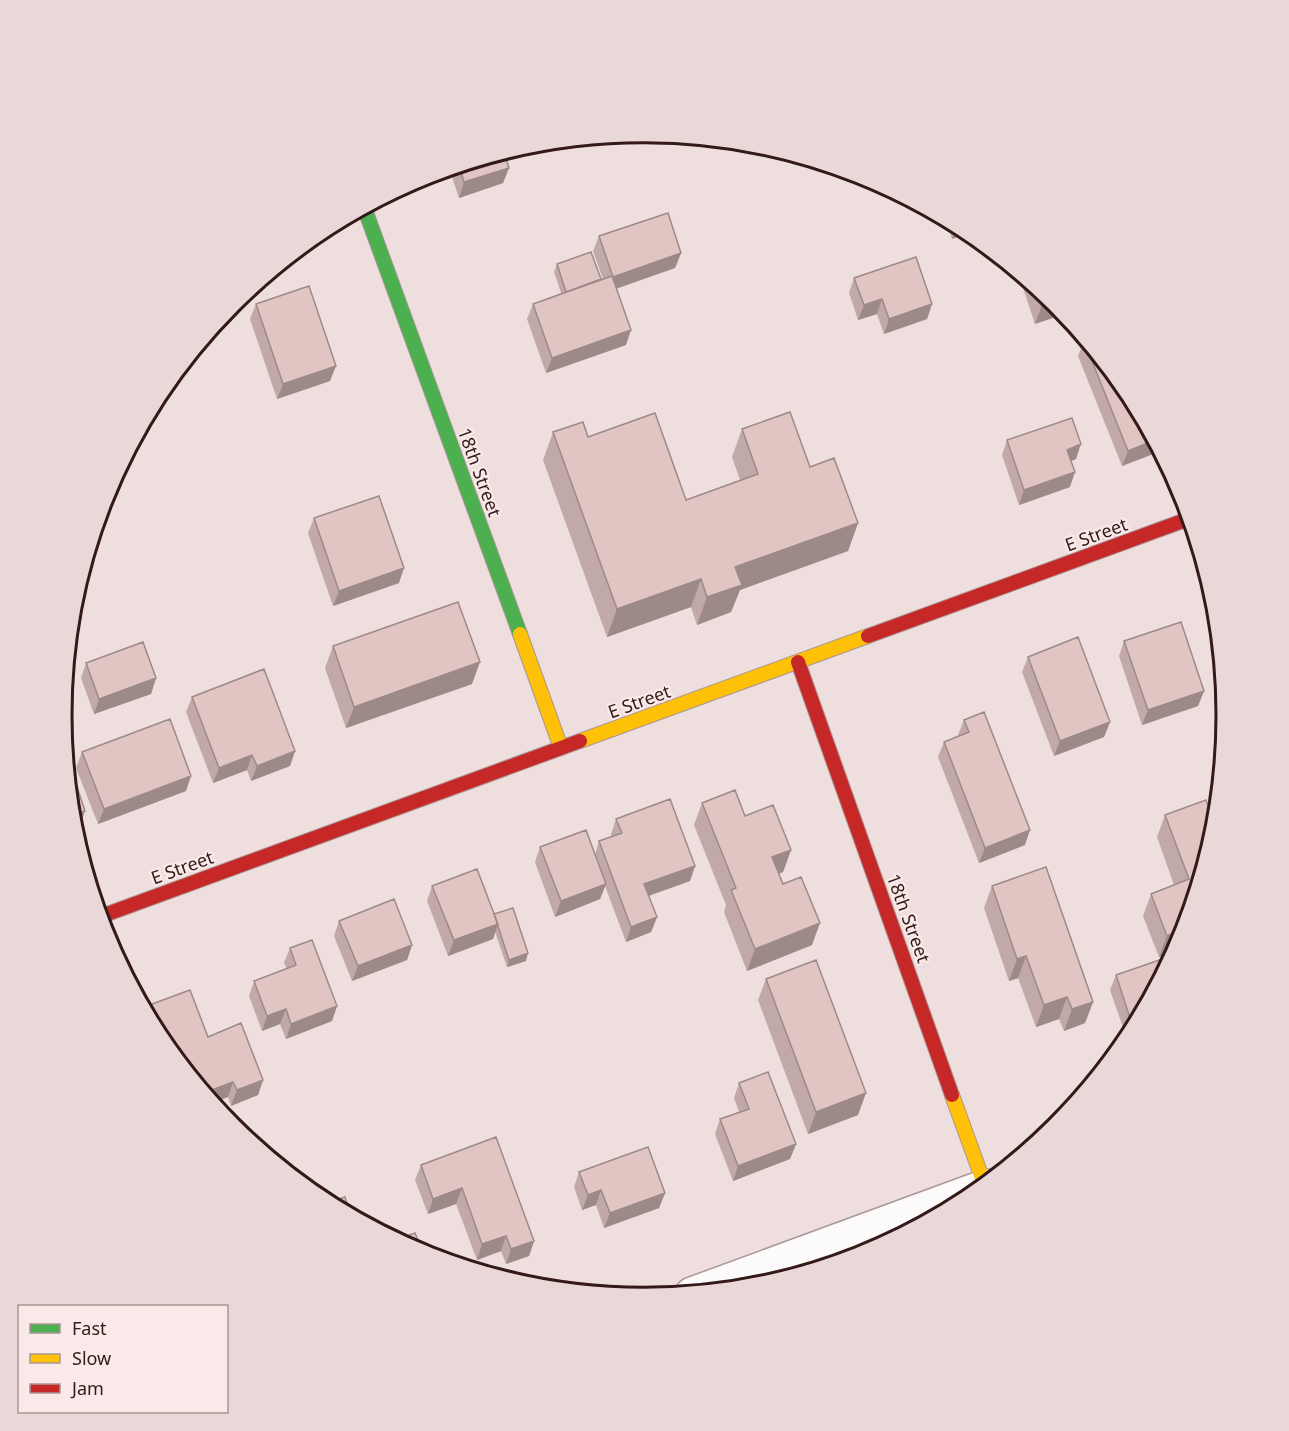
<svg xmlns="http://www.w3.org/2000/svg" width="1289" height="1431" viewBox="0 0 1289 1431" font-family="'Noto Sans',sans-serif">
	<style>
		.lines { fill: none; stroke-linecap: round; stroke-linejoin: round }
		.street-casing { stroke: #aa9796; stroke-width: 36 }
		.fast-casing { stroke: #aa9796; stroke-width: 16 }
		.slow-casing { stroke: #aa9796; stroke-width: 16 }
		.jam-casing { stroke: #aa9796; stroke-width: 16 }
		.street { stroke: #fcfafa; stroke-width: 33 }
		.fast { stroke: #4caf50; stroke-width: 14 }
		.slow { stroke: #ffc107; stroke-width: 14 }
		.jam { stroke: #c62828; stroke-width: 14 }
		.wall { fill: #c1a9a8 }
		.shaded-wall { fill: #9d8a88 }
		.building { fill: #e0c5c3; stroke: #9d8a88; stroke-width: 1.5 }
		.labels { text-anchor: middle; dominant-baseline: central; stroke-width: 4.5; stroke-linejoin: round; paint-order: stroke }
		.street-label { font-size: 18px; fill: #331917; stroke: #f9e9e8 }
		.rim { fill: none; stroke: #331917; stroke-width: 3 }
	</style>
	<rect width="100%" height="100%" fill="#eededd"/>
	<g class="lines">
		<g class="street-casing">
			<path id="street" d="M692 1294 986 1186"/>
		</g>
		<g class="fast-casing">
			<path id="fast" d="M364 207 520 634"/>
		</g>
		<g class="slow-casing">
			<path id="slow" d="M520 634 561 748
				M580 741 868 636
				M952 1095 985 1186"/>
		</g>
		<g class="jam-casing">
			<path id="jam" d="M868 636 1191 518
				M798 662 952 1095
				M99 917 580 741"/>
		</g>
		<use href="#street" class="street"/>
		<use href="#fast" class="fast"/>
		<use href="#slow" class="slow"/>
		<use href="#jam" class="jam"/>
	</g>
	<path class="wall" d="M504 152 509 168 503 183 459 198 449 168Z
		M945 218 969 231 970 232 952 239Z
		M599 236 681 253 675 268 616 288 626 345 546 373 527 319 533 304 561 293 554 272 557 264 601 279H603L593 251Z
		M1017 270 1057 304 1035 324Z
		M854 278 932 304 927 319 884 334 877 314 858 320 849 293Z
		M256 304 330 381 277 399 250 319Z
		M1084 341 1161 451 1122 466 1078 356Z
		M742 429 810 467 858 523 848 551 740 590 731 612 697 625 691 607 607 637 543 460 553 432 588 437 686 500 740 480 732 457Z
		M1007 440 1076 459 1071 461 1070 487 1019 505 1002 455Z
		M314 518 399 583 333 606 308 533Z
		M1124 641 1204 691 1198 706 1142 725 1119 656Z
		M333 646 472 684 346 728 325 668Z
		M1028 657 1110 722 1104 737 1054 756 1022 672Z
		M86 663 156 678 151 694 94 714 81 678Z
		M192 697 295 751 290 766 251 781 247 770 213 783 186 712Z
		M964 720 1025 845 979 863 938 757 944 742 959 736 958 735Z
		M82 752 186 791 98 824 76 768Z
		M702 803 745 816 791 850 783 872 779 874 812 945 747 971 724 912 726 905 694 825Z
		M1165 815 1216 827 1159 957 1143 916 1151 894 1174 885 1157 837Z
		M616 819 695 866 690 881 649 896 657 917 651 932 626 942 605 886 600 899 555 917 535 862 540 847 595 855 599 841 612 837 611 834Z
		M432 886 494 914 526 961 507 967 495 932 493 939 448 956 427 901Z
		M992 886 1093 1002 1085 1023 1064 1031 1059 1019 1036 1027 1018 978 1009 981 984 908Z
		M339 921 412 945 407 960 352 981 334 936Z
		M290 948 337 1006 332 1021 286 1039 280 1024 262 1031 249 996 254 981 287 969 284 963Z
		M1171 956 1126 1036 1110 990 1116 975Z
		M766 979 858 1115 808 1134 758 1000Z
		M144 1007 208 1037 263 1080 258 1095 231 1106 228 1097 212 1103 160 1039 143 1008Z
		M739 1083 796 1144 790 1159 733 1181 715 1134 720 1119 739 1112 734 1098Z
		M496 1137 534 1241 529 1256 506 1264 501 1251 477 1260 456 1204 428 1214 415 1180 421 1165Z
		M579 1172 665 1193 659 1208 604 1228 596 1205 582 1210 574 1187Z"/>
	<path class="shaded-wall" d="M509 168 503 183 459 198 464 182Z
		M958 225 970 232 952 239Z
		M681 253 675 268 607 292 613 277Z
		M882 299 877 314 858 320 864 305Z
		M1052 299 1057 304 1065 314 1035 324 1043 302Z
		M932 304 927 319 884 334 889 319Z
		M631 330 626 345 546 373 552 358Z
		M336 366 330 381 277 399 283 384Z
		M1155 440 1161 451 1122 466 1128 451Z
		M1081 444 1076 459 1062 465 1067 450Z
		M1075 472 1070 487 1019 505 1024 490Z
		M858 523 848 551 740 590 731 612 697 625 707 597 735 567Z
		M404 568 399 583 333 606 339 591Z
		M701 579 691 607 607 637 617 609Z
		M480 662 472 684 346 728 354 707Z
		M156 678 151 694 94 714 99 699Z
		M1204 691 1198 706 1142 725 1148 710Z
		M1110 722 1104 737 1054 756 1060 741Z
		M295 751 290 766 251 781 257 766Z
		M252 755 247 770 213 783 219 768Z
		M191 776 186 791 98 824 104 809Z
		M85 811 80 826 73 828 71 815Z
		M1030 830 1025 845 979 863 985 848Z
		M791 850 783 872 764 879 772 857Z
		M695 866 690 881 639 899 644 884Z
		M606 884 600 899 555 917 561 901Z
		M657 917 651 932 626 942 631 927Z
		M820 923 812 945 747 971 755 949Z
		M498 924 493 939 448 956 454 940Z
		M1186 928 1183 939 1177 951 1159 957 1167 936Z
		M412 945 407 960 352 981 358 966Z
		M528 953 526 961 507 967 509 960Z
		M1026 956 1018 978 1009 981 1017 959Z
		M1067 997 1059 1019 1036 1027 1044 1005Z
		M1093 1002 1085 1023 1064 1031 1072 1009Z
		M337 1006 332 1021 286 1039 291 1024Z
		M286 1009 280 1024 262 1031 267 1016Z
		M1141 1017 1132 1033 1126 1036 1131 1021Z
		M186 1063 184 1069 181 1065Z
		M263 1080 258 1095 231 1106 237 1090Z
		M233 1082 228 1097 212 1103 204 1093Z
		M866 1093 858 1115 808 1134 816 1112Z
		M796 1144 790 1159 733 1181 738 1166Z
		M462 1188 456 1204 428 1214 433 1199Z
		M601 1190 596 1205 582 1210 588 1195Z
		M665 1193 659 1208 604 1228 610 1213Z
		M506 1236 501 1251 477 1260 482 1244Z
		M534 1241 529 1256 506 1264 511 1249Z"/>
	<path class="building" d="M504 152 509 168 464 182 459 166Z
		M668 213 681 253 613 277 599 236Z
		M591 252 601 279 566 292 557 264Z
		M916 257 932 304 889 319 882 299 864 305 854 278Z
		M612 276 631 330 552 358 533 304Z
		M309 286 336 366 283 384 256 304Z
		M1038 288 1052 299 1043 302Z
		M1087 340 1129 392 1155 440 1128 451 1084 341Z
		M790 412 810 467 834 458 858 523 735 567 742 585 707 597 701 579 617 609 553 432 583 422 588 437 655 413 686 500 758 474 742 429Z
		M1072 418 1081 444 1067 450 1075 472 1024 490 1007 440Z
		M379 496 404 568 339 591 314 518Z
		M458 602 480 662 354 707 333 646Z
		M1181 622 1204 691 1148 710 1124 641Z
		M1078 637 1110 722 1060 741 1028 657Z
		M143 642 156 678 99 699 86 663Z
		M264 669 295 751 257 766 252 755 219 768 192 697Z
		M984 712 1030 830 985 848 944 742 969 732 964 720Z
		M170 719 191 776 104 809 82 752Z
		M66 760H68L85 811 71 815Z
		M735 790 745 816 773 805 791 850 772 857 783 884 801 877 820 923 755 949 731 890 736 888 702 803Z
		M670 799 695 866 644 884 657 917 631 927 599 841 622 833 616 819Z
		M1206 800 1216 827V830L1186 928 1167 936 1151 894 1189 879 1165 815Z
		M586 830 606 884 561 901 540 847Z
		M1046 867 1093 1002 1072 1009 1067 997 1044 1005 1026 956 1017 959 992 886Z
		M477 869 498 924 454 940 432 886Z
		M394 899 412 945 358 966 339 921Z
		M513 908 528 953 509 960 494 914Z
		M312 940 337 1006 291 1024 286 1009 267 1016 254 981 296 965 290 948Z
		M1171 956 1172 959 1141 1017 1131 1021 1116 975Z
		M816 960 866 1093 816 1112 766 979Z
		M190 990 208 1037 241 1023 263 1080 237 1090 233 1082 204 1093 193 1079 186 1063 181 1065 160 1039 147 1015 144 1007Z
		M768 1072 796 1144 738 1166 720 1119 749 1109 739 1083Z
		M496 1137 534 1241 511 1249 506 1236 482 1244 462 1188 433 1199 421 1165Z
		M648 1147 665 1193 610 1213 601 1190 588 1195 579 1172Z
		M345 1197 351 1217 327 1203Z
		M415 1233 424 1255 396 1240Z"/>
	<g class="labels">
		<g class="street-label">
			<text transform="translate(480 472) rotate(70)">18th Street</text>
			<text transform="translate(1096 534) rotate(-20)">E Street</text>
			<text transform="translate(639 701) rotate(-20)">E Street</text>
			<text transform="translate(182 867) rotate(-20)">E Street</text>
			<text transform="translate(909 918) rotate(70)">18th Street</text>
		</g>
	</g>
	<path d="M0 0H1289V1431H0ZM72 715a572 572 0 1 1 1144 0a572 572 0 1 1-1144 0Z" fill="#e9d8d7" fill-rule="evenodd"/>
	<path class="rim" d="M72 715a572 572 0 1 1 1144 0a572 572 0 1 1-1144 0Z"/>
	<rect x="18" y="1305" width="210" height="108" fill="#f9e9e8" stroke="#aa9694" stroke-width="1.5"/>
	<rect x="30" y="1324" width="30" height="9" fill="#4caf50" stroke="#aa9694" stroke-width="1.5"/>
	<text x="72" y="1335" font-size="18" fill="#331917">Fast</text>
	<rect x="30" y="1354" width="30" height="9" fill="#ffc107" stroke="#aa9694" stroke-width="1.5"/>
	<text x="72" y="1365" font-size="18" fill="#331917">Slow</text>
	<rect x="30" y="1384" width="30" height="9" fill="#c62828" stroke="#aa9694" stroke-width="1.5"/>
	<text x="72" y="1395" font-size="18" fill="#331917">Jam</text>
</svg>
